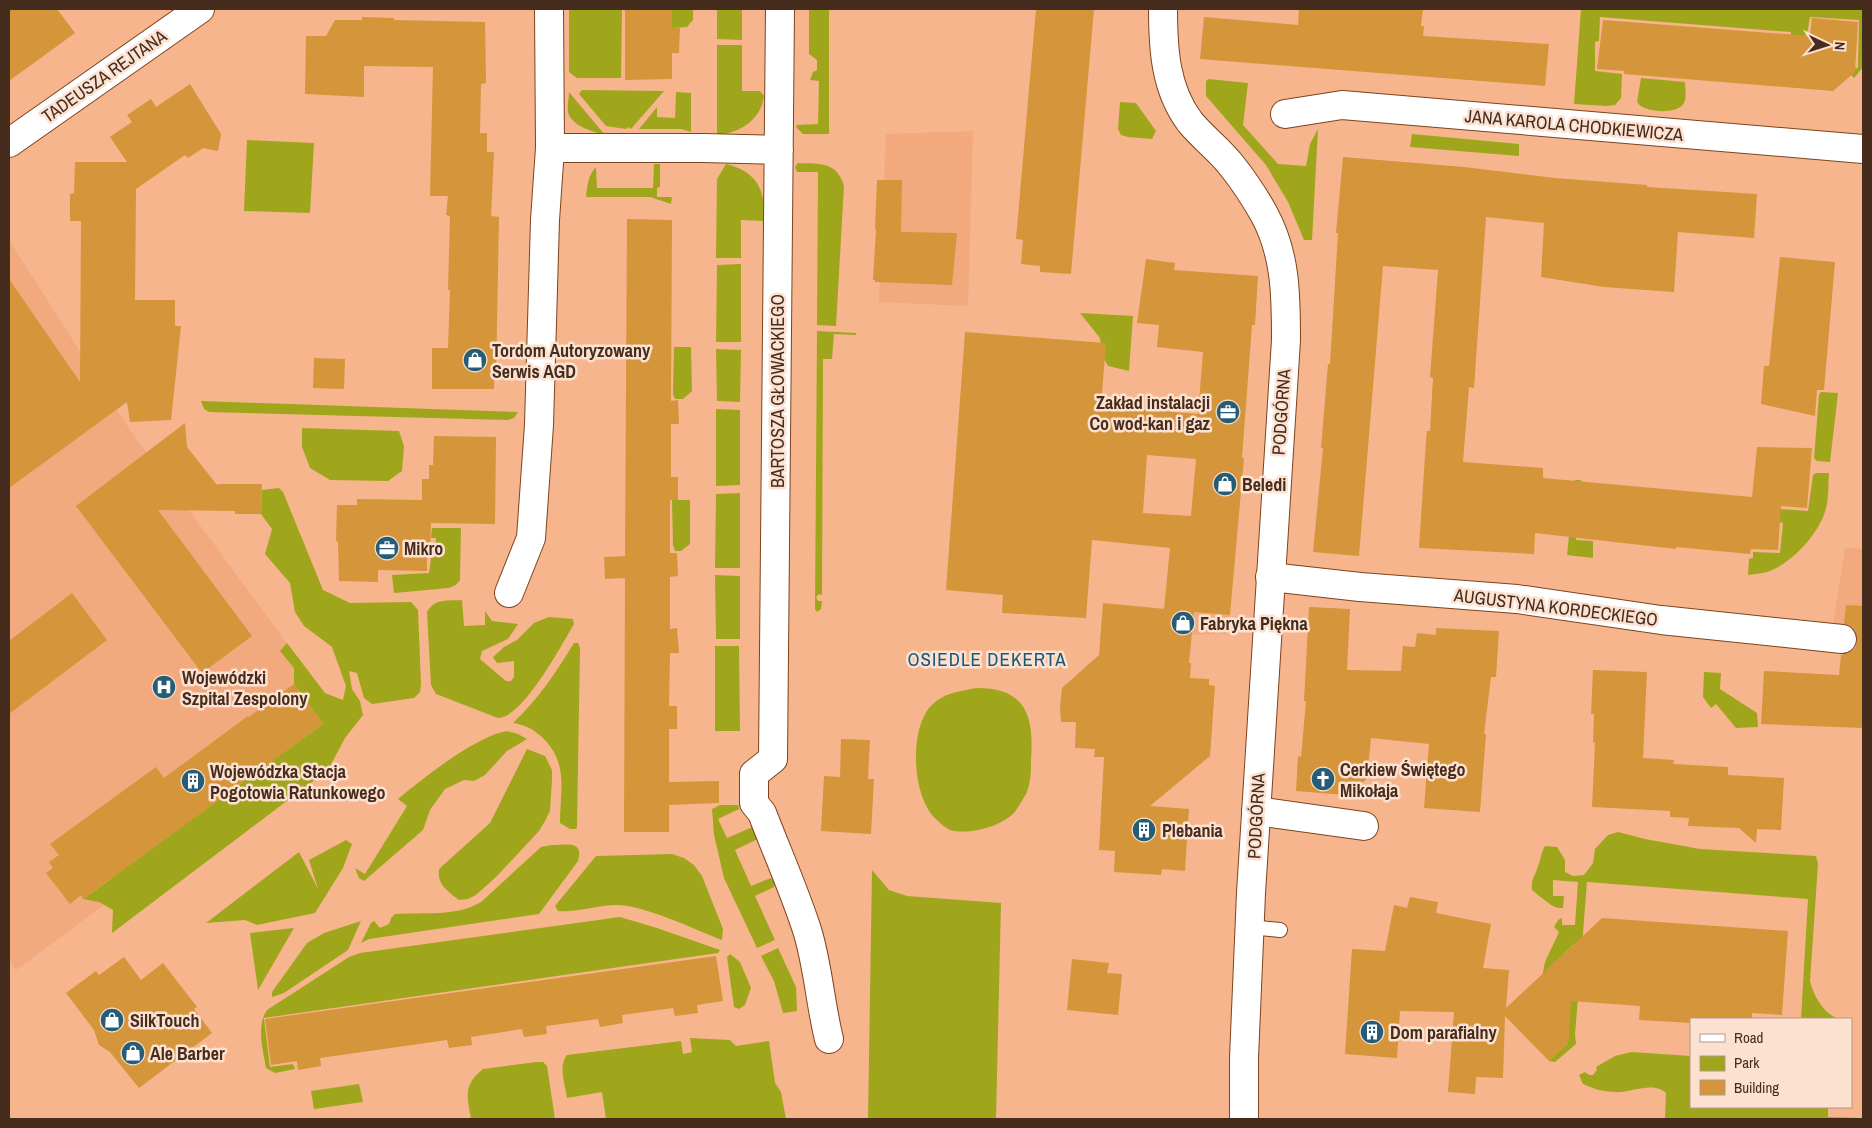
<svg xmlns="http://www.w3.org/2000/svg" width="1872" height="1128" viewBox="0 0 1872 1128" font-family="'Archivo Narrow',sans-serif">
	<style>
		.built { fill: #f2a97d }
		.green { fill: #a0a61b }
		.building { fill: #d4953b; fill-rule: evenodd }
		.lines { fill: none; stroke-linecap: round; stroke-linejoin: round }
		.lane-casing { stroke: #7d441d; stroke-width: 16 }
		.street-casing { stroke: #7d441d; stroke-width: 30 }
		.secondary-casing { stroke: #7d441d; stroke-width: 30 }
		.lane { stroke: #fff; stroke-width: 14 }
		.street { stroke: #fff; stroke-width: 28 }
		.secondary { stroke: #fff; stroke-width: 28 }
		.labels { text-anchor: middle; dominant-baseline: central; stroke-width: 5; stroke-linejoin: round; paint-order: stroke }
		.street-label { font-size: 18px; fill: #462c1c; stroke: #fce0d0 }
		.poi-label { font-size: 18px; font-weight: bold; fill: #462c1c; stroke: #fce0d0; text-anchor: start }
		.neighbourhood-label { font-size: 19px; letter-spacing: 1px; fill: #175a77; stroke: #fce0d0 }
	</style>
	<rect width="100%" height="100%" fill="#f7b58d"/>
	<path class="built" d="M973 131 968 306 879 302 886 134Z
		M9 240 130 430 347 725 16 970 9 960Z
		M1845 548 1863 549V633L1832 630Z
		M1115 604 1230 615 1228 634 1192 635Z"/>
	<path class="green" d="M569 9H622L621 78H577L569 72Z
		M672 9H693V20L687 27 672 28Z
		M717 9H742V40L717 39Z
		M809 9H829V134H803L796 127 797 125 818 124 819 81 810 80 813 72 817 70V60L809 54Z
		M1581 9H1863V67L1854 78 1848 71V69L1858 68 1859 20 1810 17 1807 34 1801 39 1790 38 1791 32 1600 17 1599 41 1595 42V71L1622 74 1621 98 1615 105 1607 106 1574 104Z
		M717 45H742V91H760L764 96C761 120 740 133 717 135Z
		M1641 78 1685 82C1685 88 1687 97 1684 103 1678 115 1643 113 1637 102Z
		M1209 79 1248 83 1243 125 1278 164 1306 166 1310 144 1318 129 1312 240H1304L1288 202 1266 165 1206 96V81Z
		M582 90 664 91 631 129 629 127 626 129 606 126 579 94Z
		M569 92 605 135C594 132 571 126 568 112 567 106 569 98 569 92Z
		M676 92 691 93V132L681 129H639L657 107V117L675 118Z
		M1120 102 1136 103 1156 131 1152 139 1128 137 1121 135 1118 129Z
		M1412 134 1519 144V156L1410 147Z
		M247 140 314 143 310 213 244 211Z
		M798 163C819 164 837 161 844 186L836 326 817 325 818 172H797L795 167Z
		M654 164H660V187L657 188V197H672L671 204 650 197H586C587 187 588 175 596 167L597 188H653Z
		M726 164C758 172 765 190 765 221L741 220V258H716L717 179Z
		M741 264V342H716L717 265Z
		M1080 313 1133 316 1129 371 1108 366 1103 357 1100 338Z
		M817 331 856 333V335L834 334 832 359H823L822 595 819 594 816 597 818 601H822L821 609 817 612 815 609Z
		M674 347H691L692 391 683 399H675L673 394Z
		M716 349 741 350 740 402 717 401Z
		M1821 392 1838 393 1830 462 1817 461 1814 458 1819 395Z
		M201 401 518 412 514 418 508 420 209 412 204 409Z
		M716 409 740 410V485L716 486Z
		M302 428 399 431 404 446 402 471 388 481 330 480 310 468 302 447Z
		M1816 473H1829C1828 485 1829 500 1825 512 1817 536 1789 567 1763 573 1758 574 1753 574 1748 575L1749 559 1753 558V552L1780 553 1783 523 1779 522 1780 509 1808 511 1813 475Z
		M1575 480H1581L1576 540 1593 541V558L1567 555Z
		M279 488 283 492 323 590 350 603 411 602 418 610 421 684 420 692 414 698 372 704 364 698 357 673 349 671 352 689 360 701 363 715 345 738 328 770 112 933 113 910 99 902 83 899 111 879 110 876 114 873 117 874 323 724 294 684V668L280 651 287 643 325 693 343 700 346 686 332 647 304 626 295 612 290 583 265 554 272 529 261 514 262 490Z
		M740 493V568H715L716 494Z
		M672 500H690V544L681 551H675L673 545Z
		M432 528H461L460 580 456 585 449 588 394 593 392 575 429 573 431 558 435 557 436 538H431Z
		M715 575 740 576V639H716Z
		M462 600 464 626 485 625V611L492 621 518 624 508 639 482 651 480 659 506 681H511L514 677V661L497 663 493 657 504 647 517 640 534 623 549 617 573 619 574 624C562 644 523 718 498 718L436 694 431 685 427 612C435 598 447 601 462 600Z
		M574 643H578L580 648 577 827 576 829H570L560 823C560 791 569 764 543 738 533 729 526 725 513 723 539 698 555 674 574 643Z
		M715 646H739L740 731H715Z
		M1704 672 1721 673 1720 689 1757 713 1758 727 1736 728 1716 704 1711 708 1703 697Z
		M977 688C1027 688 1034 717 1031 760 1031 770 1031 784 1026 794 1023 799 1018 808 1014 813 1000 827 969 835 950 830 946 828 941 824 938 821 912 800 909 733 929 708 942 693 960 691 977 688Z
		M507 731 518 734 527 739 507 751 485 775 474 781 464 780 445 789 430 810 423 830 364 881 359 878 355 868 365 874 407 806 398 799C422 779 476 736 507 731Z
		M527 749 545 756 552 770V780L550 811 545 821 539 831 496 877 476 895 468 899 459 900C448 891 437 885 439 869L490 823Z
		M720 805H738L739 809 718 819 727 838 755 826 760 838 735 850 751 886 771 878 775 883 774 887 755 896 775 940 757 948 724 878 714 835 712 809Z
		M1618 832 1645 839 1700 849 1816 856 1818 864 1810 981C1814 996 1822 1012 1838 1019H1801L1808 899 1587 882 1575 1035 1576 1044 1555 1062 1549 1061 1568 1043 1574 944 1547 970 1541 982 1545 962 1559 932 1554 927 1558 920 1562 918V925H1575L1578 882 1553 880V896H1564L1563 908C1561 908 1558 908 1555 907 1553 907 1534 892 1532 890 1531 878 1535 877 1538 866 1541 859 1541 853 1545 846L1557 847 1565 860V872L1573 876 1584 875 1593 863 1595 849 1608 835Z
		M346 840 352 844 343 868 315 913 257 925 245 920 206 923 299 852 318 889 309 860Z
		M552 845C567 845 584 840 578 861L539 914 369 939 361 943 371 923 374 921 380 928 389 924 391 918 395 914C423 912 457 917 481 902L541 847Z
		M672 854 684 858 694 865 702 876 723 929 722 940C693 929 645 905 616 905 596 905 577 913 558 911L555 906 596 856Z
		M872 870 889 890 907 896 1001 903 996 1119H868Z
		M620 917 657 928 720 950 718 953 264 1018 270 1067 293 1064 295 1069 275 1073 266 1068C263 1050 256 1026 267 1010L349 957 360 953Z
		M361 921 348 950 284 993 272 997V992L307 943 324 933Z
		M294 928 258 990 250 933Z
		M778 948 796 987 797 1011 783 1013 774 981 761 956Z
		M730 954 740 962 751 988 745 1005 739 1009 734 1007 727 957Z
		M690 1038 730 1040 736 1046 769 1041 775 1083 781 1092 786 1119H606L602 1092 567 1098C565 1084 558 1066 567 1055L681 1041 683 1054 692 1052Z
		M1631 1052 1691 1056V1107H1828V1117L1863 1118V1119H1665L1666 1093C1654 1081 1632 1092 1617 1092 1605 1092 1593 1089 1583 1084L1579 1075 1585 1072 1589 1075H1593L1597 1070 1596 1067 1615 1056Z
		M536 1062H543L547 1066 555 1119H471C467 1096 463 1085 483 1069Z
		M359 1084 363 1102 314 1109 311 1091Z"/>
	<path class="building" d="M9 9H57L75 33 9 81Z
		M625 9H672V28H680L679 53H672V79L625 80Z
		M1036 9H1094L1071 274 1040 272V266L1021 264 1023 240 1016 239Z
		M1299 9H1423L1421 26H1424L1423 36 1549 44 1545 86 1200 59 1204 17 1298 25Z
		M362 17 394 18V20L485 22 486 83 481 84 480 133H487V152H494L491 216 499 217 496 377 494 378V389H432V348H448L450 290H448L450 216 446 215 448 196H430L433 67 364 66V97L305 94 306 36H326L335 20H362Z
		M1812 18 1858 22 1855 72 1833 91 1624 74V71L1597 69 1603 20 1810 36Z
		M190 84 221 134 218 151 203 148 188 158 185 155 136 189 135 300H175V326H181L171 420 130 422 127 402 9 488V279L80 382 81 221H70V194L74 193 75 162H127L110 137 132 122 127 115 151 99 156 107Z
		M1343 157 1464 167 1554 178 1647 185V187L1757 194 1754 238 1678 232 1674 292 1604 287 1541 277 1544 223 1486 217 1474 388 1469 387 1463 462 1543 468V478L1752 497 1757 447 1812 448 1807 508 1781 506 1778 550 1751 549 1750 554 1676 547V549L1535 533 1534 554 1419 548 1426 441 1427 431H1430L1433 378 1430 377 1438 270 1383 266 1359 556 1313 552 1323 448H1321L1328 364H1330L1338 233H1336Z
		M877 180H902L901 232 957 233 952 285 875 282V280H873L876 229H875Z
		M627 219 672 220 671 401 678 400 679 424H671V477H678V500H670V553H677L678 576 670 577V629L677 628 679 653H670L669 706H677V729H669V782L719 781V803L669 805V832H624L625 578 605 579 604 557 625 556Z
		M1780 257 1835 262 1824 390H1817L1815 416 1761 404 1764 366H1769Z
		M1146 259 1175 263 1174 270 1258 276 1255 325H1252L1242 458H1244L1230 615 1194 612 1189 663H1191L1190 678 1209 679V685L1215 686 1210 756 1150 806 1189 809 1185 871 1162 869 1161 875 1114 872 1115 851 1099 850 1104 757H1094L1095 749 1075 748 1076 722H1061L1060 708 1062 688 1099 655 1103 603 1164 609 1170 548 1092 540 1086 618 1002 613 1003 595 946 590 965 332 1106 343 1101 406 1198 414 1203 352 1157 347 1159 325 1137 323ZM1147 455 1196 459 1191 516 1143 513Z
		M314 358 345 359 344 389 313 388Z
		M185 423 187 447 217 485 219 484H262L261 514H235V511L158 510 252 636 202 673 76 506Z
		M434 436 496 437 495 524 431 523 430 556H427V571L378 570V582L339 581 338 542 336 541 337 505H357V499L422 500V479H429V465H433Z
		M72 593 107 640 9 714V641Z
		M1846 605 1863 606V728L1761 724 1764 671 1839 675 1841 655 1849 653 1855 648 1857 641 1856 632 1852 627 1844 624Z
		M1309 607 1350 609 1347 670 1401 671 1403 646 1415 647 1417 633 1436 635V628L1499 631 1496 677H1491L1484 734H1486L1480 812 1424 808 1429 744 1371 738 1367 779 1345 795 1296 791 1298 756 1301 757 1306 701H1304Z
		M1593 670 1647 672 1643 758 1674 760 1673 764 1728 767V775L1784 778 1781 830 1757 829 1756 843 1739 828 1688 826 1689 818 1670 817V811L1592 807 1595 742 1593 743 1594 714H1591Z
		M294 684 323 724 83 899 81 895 70 904 46 873 53 868 49 862 59 855 50 844 156 767 164 778 248 716 249 717Z
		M841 739 870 740 868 779H874L871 834 821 831 824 776 840 777Z
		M1410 897 1438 902 1436 913 1491 924 1483 968 1509 970 1506 1008 1602 918 1788 931 1782 1015 1752 1013V1019H1691V1023L1639 1020 1640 1006 1571 1001 1568 1043 1549 1061 1505 1016 1503 1078 1476 1077 1475 1094 1448 1092 1454 1012 1400 1011 1397 1058 1345 1054 1352 949 1385 951 1394 905 1407 908Z
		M716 956 723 1001 697 1005 698 1013 675 1016 673 1008 622 1015 623 1023 600 1027 598 1019 546 1026 547 1034 524 1037 522 1029 471 1037 472 1045 449 1048 447 1040 320 1058 321 1066 298 1070 297 1061 271 1065 265 1019Z
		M124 957 141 980 163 963 197 1007 194 1009 212 1033 139 1088 110 1052 99 1045 94 1030 66 993 96 971 99 975Z
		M1072 959 1109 963 1107 973 1122 974 1118 1015 1067 1010Z"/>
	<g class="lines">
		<g class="lane-casing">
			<path id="lane" d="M1250 927 1280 930"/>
		</g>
		<g class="street-casing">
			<path id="street" d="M780 9 773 759 754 774V803L762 813C777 852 794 890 807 930 818 965 820 1003 829 1039
				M1285 114 1342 105 1863 149
				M9 143 200 9
				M550 148H703L779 150
				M1270 577 1360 587 1517 599 1661 620 1842 639
				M509 593 531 538 539 425 545 220 550 148 549 9
				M1256 811 1364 826"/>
		</g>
		<g class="secondary-casing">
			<path id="secondary" d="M1163 9C1163 48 1165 89 1190 122 1203 138 1220 150 1232 166 1244 181 1255 198 1264 214 1286 254 1286 296 1286 340L1251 893 1244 1058V1119"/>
		</g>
		<use href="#lane" class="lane"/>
		<use href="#street" class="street"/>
		<use href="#secondary" class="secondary"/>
	</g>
	<defs>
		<g id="shop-disc" transform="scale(1.25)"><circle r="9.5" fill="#255d77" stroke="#fce0d0"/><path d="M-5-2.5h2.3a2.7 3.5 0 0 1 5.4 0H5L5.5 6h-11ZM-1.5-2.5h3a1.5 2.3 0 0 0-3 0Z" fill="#fff"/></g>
		<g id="office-disc" transform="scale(1.25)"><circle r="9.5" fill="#255d77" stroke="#fce0d0"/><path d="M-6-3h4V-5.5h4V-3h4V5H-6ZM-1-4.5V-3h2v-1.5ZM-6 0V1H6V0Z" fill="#fff"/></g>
		<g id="hospital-disc" transform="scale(1.25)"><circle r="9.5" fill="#255d77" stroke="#fce0d0"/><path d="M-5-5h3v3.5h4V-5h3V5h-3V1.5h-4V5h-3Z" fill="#fff"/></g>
		<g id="church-disc" transform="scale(1.25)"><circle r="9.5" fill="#255d77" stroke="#fce0d0"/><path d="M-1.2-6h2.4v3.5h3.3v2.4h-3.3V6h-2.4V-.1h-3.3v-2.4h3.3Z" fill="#fff"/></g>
		<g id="building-disc" transform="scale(1.25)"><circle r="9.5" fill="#255d77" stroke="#fce0d0"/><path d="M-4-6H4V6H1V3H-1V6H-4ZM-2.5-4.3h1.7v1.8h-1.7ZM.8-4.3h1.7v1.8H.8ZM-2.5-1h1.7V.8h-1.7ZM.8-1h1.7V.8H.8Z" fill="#fff"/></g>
	</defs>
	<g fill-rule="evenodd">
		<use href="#shop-disc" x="475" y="360"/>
		<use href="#office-disc" x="1228" y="412"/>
		<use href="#shop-disc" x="1225" y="484"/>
		<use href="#office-disc" x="387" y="548"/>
		<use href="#shop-disc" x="1183" y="623"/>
		<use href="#hospital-disc" x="164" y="687"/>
		<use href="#church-disc" x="1323" y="779"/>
		<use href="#building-disc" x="193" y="781"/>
		<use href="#building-disc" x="1144" y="830"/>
		<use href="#shop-disc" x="112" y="1020"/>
		<use href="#building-disc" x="1372" y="1032"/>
		<use href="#shop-disc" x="133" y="1053"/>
	</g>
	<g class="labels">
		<g class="street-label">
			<text transform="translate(104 76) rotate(-35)">TADEUSZA REJTANA</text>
			<text transform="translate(1574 125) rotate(5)">JANA KAROLA CHODKIEWICZA</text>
			<text transform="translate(777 391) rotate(-90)">BARTOSZA GŁOWACKIEGO</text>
			<text transform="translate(1281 412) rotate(-86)">PODGÓRNA</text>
			<text transform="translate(1556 607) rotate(7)">AUGUSTYNA KORDECKIEGO</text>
			<text transform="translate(1256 816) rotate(-87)">PODGÓRNA</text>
		</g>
		<g class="poi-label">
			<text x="492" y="350">Tordom Autoryzowany<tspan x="492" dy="21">Serwis AGD</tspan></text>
			<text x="1210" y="402" text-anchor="end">Zakład instalacji<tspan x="1210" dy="21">Co wod-kan i gaz</tspan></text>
			<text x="1242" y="484">Beledi</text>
			<text x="404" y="548">Mikro</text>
			<text x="1200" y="623">Fabryka Piękna</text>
			<text x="182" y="677">Wojewódzki<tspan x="182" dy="21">Szpital Zespolony</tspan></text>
			<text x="1340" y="769">Cerkiew Świętego<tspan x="1340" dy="21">Mikołaja</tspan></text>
			<text x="210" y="771">Wojewódzka Stacja<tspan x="210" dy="21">Pogotowia Ratunkowego</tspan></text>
			<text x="1162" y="830">Plebania</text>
			<text x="130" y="1020">SilkTouch</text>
			<text x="1390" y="1032">Dom parafialny</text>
			<text x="150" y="1053">Ale Barber</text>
		</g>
		<g class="neighbourhood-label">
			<text x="987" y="659">OSIEDLE DEKERTA</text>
		</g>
	</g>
	<rect width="1872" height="1128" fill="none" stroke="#462c1c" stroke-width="20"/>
	<rect x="1690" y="1018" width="162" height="90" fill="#fce0d0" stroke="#b39888"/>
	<rect x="1700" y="1034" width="25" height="8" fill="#ffffff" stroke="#b39888"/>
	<text x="1734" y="1043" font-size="15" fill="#462c1c">Road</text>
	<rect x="1700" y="1056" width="25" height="15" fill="#a0a61b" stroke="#b39888"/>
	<text x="1734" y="1068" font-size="15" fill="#462c1c">Park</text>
	<rect x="1700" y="1080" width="25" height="15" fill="#d4953b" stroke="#b39888"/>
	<text x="1734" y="1093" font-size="15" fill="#462c1c">Building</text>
	<g transform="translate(1827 45) rotate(94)" stroke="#fce0d0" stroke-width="4" paint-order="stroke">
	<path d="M0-4L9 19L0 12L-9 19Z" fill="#462c1c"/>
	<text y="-8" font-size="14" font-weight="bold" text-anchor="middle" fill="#462c1c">N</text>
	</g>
</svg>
